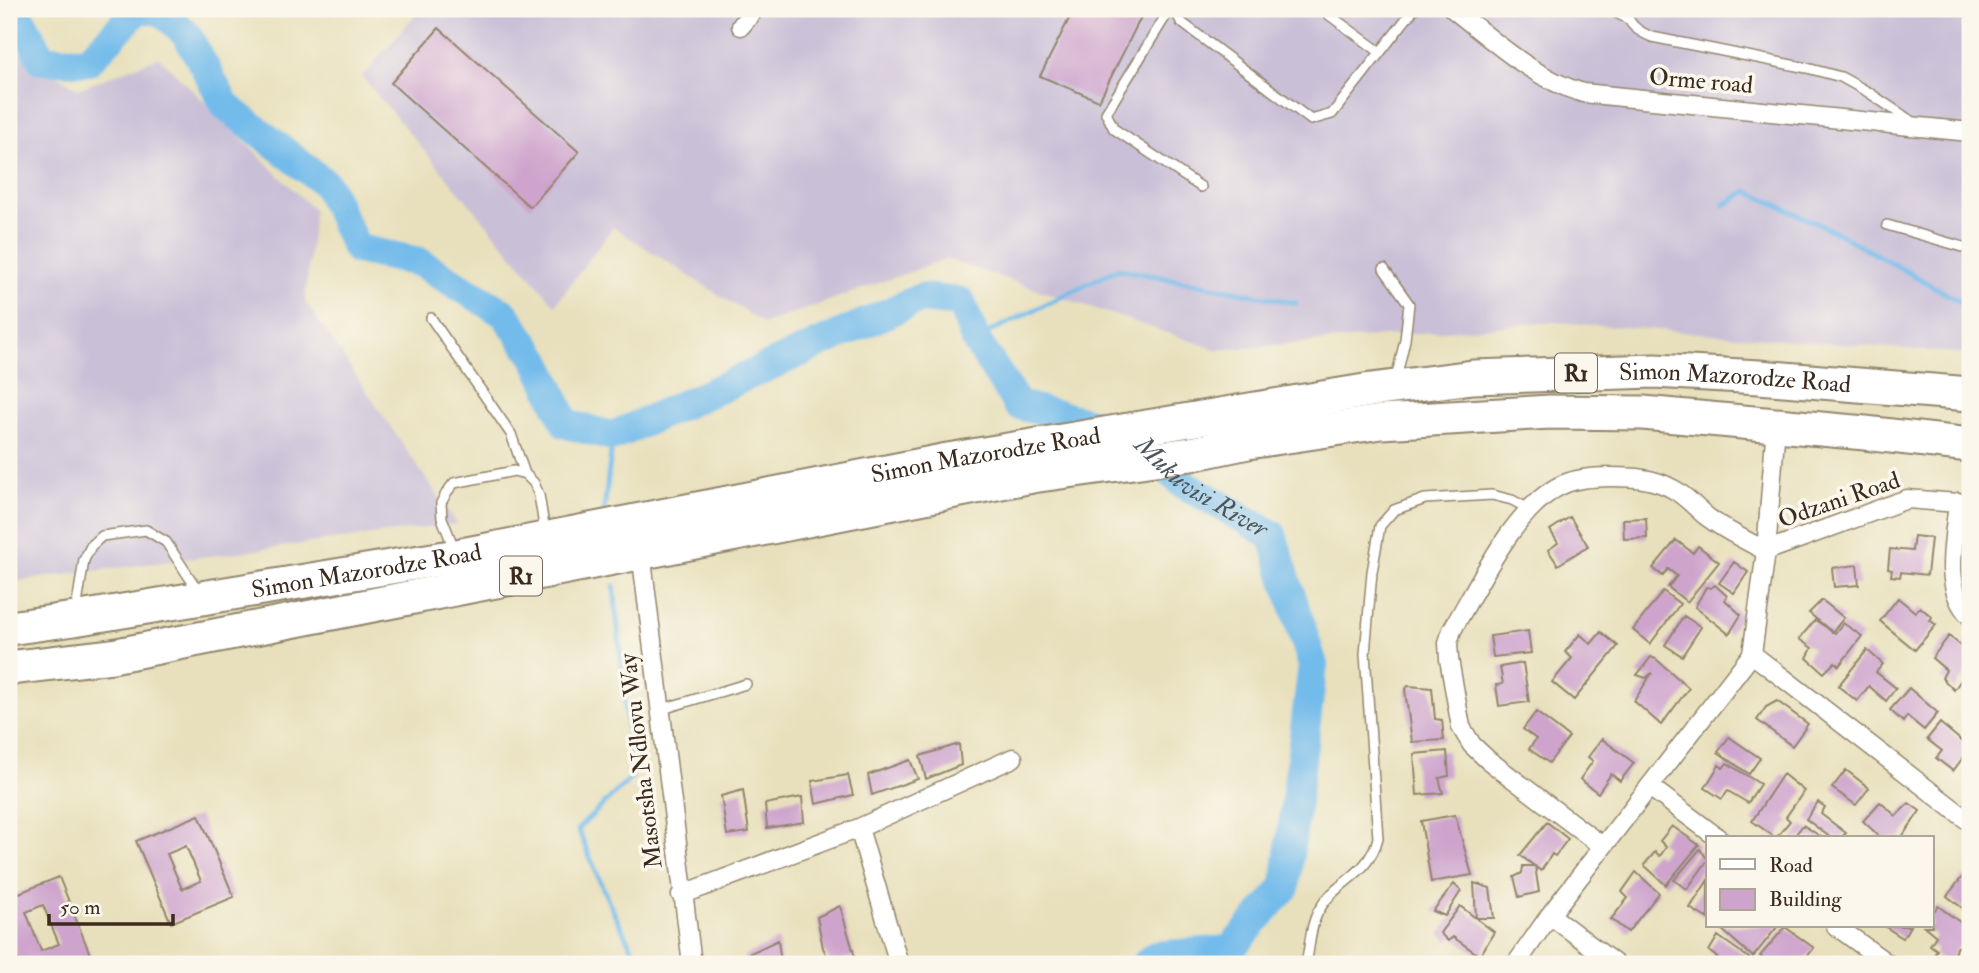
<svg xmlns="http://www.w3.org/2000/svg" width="1979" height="973" viewBox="0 0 1979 973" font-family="'IM FELL Double Pica',serif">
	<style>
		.industrial { fill: #c9bfd7 }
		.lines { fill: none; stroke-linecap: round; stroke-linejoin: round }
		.stream { stroke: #73bbeb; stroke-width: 5 }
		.river { stroke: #73bbeb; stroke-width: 30 }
		.building { fill: #cea4cd; fill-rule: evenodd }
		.lane-casing { stroke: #92856d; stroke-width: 12 }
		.street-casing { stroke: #92856d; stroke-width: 21 }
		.highway-casing { stroke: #92856d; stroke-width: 37 }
		.lane { stroke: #fff; stroke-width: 9 }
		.street { stroke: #fff; stroke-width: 18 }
		.highway { stroke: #fff; stroke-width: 33 }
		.labels { text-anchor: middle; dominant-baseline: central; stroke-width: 7; stroke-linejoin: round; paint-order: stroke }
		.shield { fill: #fbf7ec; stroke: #75685c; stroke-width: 2 }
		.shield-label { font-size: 23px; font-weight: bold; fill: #3b2a1e }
		.street-label { font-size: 24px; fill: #3b2a1e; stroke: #fbf7ec }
		.water-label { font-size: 26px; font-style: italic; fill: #4c565c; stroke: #fbf7ec }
	</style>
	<rect width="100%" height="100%" fill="#fbf7ec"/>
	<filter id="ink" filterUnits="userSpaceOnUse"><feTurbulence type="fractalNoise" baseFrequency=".0143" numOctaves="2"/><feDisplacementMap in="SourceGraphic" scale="14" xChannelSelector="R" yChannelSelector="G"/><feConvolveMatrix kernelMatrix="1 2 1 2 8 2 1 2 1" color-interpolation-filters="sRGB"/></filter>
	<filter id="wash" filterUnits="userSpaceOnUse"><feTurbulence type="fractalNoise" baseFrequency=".00686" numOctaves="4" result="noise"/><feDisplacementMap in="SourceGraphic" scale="28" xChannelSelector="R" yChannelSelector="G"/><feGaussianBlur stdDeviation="1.57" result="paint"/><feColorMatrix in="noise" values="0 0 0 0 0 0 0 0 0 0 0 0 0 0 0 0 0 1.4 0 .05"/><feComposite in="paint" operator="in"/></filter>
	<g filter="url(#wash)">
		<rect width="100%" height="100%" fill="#e8e0bc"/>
		<path class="industrial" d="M420 9H1970V354L1555 322 1218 350 946 259 764 324 613 227 555 305 362 77Z
			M9 46 78 89 159 57 314 210 305 301 457 524 9 582Z"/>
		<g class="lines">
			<path class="stream" d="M163 12 171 9
				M1724 205 1747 191 1836 232 1963 303 1970 304
				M975 339 1118 269 1296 303
				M604 510 613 436
				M614 586 632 777 578 829 610 905 640 964"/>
			<g class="river">
				<path d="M16 9 42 60 88 61 138 9"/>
				<path id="s1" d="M149 9 163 12 187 35 226 106 326 184 357 249 419 262 505 314 537 360 566 424 613 436 921 298 961 302 975 339 1018 405 1131 433 1182 483 1272 535 1313 665 1285 887 1230 950 1155 956 1146 964"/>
			</g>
		</g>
		<g id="blocks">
			<path class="building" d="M1074 9H1145L1099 101 1040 76Z
				M439 28 579 152 530 207 391 83Z
				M1570 517 1588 546 1558 565 1548 550 1558 543 1550 530Z
				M1646 518 1647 538 1624 539 1623 519Z
				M1914 536 1931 538 1927 575 1901 572 1900 577 1891 576 1892 570 1888 569 1890 549 1912 551Z
				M1676 540 1693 553 1698 546 1719 562 1687 602 1668 587 1677 576 1668 569 1663 576 1653 568Z
				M1734 562 1748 572 1734 593 1719 583Z
				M1857 565 1859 585 1834 587 1832 568Z
				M1715 585 1727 596 1725 600 1741 615 1729 634 1695 607 1706 587 1711 588Z
				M1663 591 1680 604 1650 644 1633 630Z
				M1898 598 1915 612 1920 607 1932 617 1930 620 1936 625 1915 650 1880 621Z
				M1822 600 1844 618 1832 632 1809 613Z
				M1684 616 1701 627 1682 656 1665 645Z
				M1815 620 1835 633 1843 623 1862 636 1839 666 1835 662 1824 673 1807 658 1812 648 1799 639Z
				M1528 631 1531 653 1493 657 1490 636Z
				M1601 632 1618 646 1574 700 1552 682 1572 658 1565 652 1580 634 1591 644Z
				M1949 636 1963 647 1967 641 1970 643V667L1954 690 1942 678 1946 670 1932 658Z
				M1867 650 1883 664 1876 672 1896 688 1886 701 1869 686 1857 701 1838 686Z
				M1651 657 1656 659 1689 688 1661 725 1634 701 1652 673 1646 678 1637 675Z
				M1523 663 1529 702 1499 706 1496 685 1503 684 1500 667Z
				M1408 686 1432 688 1435 719 1442 720 1444 740 1412 742 1405 690Z
				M1909 688 1938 713 1924 730 1907 716 1903 722 1890 710Z
				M1777 701 1808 724 1792 746 1757 720 1766 707Z
				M1536 712 1569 737 1549 763 1529 749 1536 739 1523 729Z
				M1940 723 1970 748 1953 771 1936 758 1942 751 1927 739Z
				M1729 737 1760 758 1749 774 1718 752Z
				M1602 739 1634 763 1620 781 1611 774 1598 793 1580 779 1593 761 1588 757Z
				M959 744 961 765 926 779 920 756Z
				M1447 751 1449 776 1439 778 1443 793 1417 795 1414 754Z
				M910 760 918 779 872 795 868 775Z
				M1727 763 1760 784 1748 803 1728 791 1722 799 1705 788 1719 765 1723 768Z
				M1846 770 1869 788 1856 805 1832 788Z
				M1783 774 1804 791 1786 817 1790 821 1776 838 1752 821Z
				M848 775 853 795 816 804 812 781Z
				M743 790 749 832 727 835 721 796Z
				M802 797 804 822 767 828 765 804Z
				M1818 802 1825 807 1821 814 1846 833 1841 838H1831L1806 819Z
				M1880 802 1896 816 1909 803 1920 811 1901 838H1881L1863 821Z
				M199 815 234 897 171 923 136 841ZM186 846 201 881 182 889 167 854Z
				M1455 815 1472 875 1431 882 1421 821Z
				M1547 822 1568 839 1555 856 1552 854 1541 871 1520 855Z
				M1803 825 1823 838H1793Z
				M1672 826 1699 845 1666 885 1644 865 1655 852 1660 856 1666 847 1660 841Z
				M1700 849 1708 860 1687 889 1674 880Z
				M1523 866H1535L1539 892 1519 897 1514 877 1522 873Z
				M1636 872 1659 893 1628 932 1611 919 1628 898 1622 892Z
				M1963 876 1970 882V914L1947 896Z
				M59 877 94 964H20L9 938V897ZM43 905 59 944 41 951 26 912Z
				M1708 880V919L1690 908Z
				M1474 883 1490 888 1494 918H1476Z
				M1454 884 1461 891 1445 916 1433 911Z
				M840 906 855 957 830 962 823 948 817 917Z
				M1460 906 1494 932 1480 956 1453 937 1448 941 1440 933Z
				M1938 906 1968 928 1965 935 1968 942 1956 948 1951 964 1934 955 1937 950 1930 945 1936 936 1924 926H1932V913Z
				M1722 926H1778L1753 957 1720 928Z
				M1884 926H1910L1903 938Z
				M1785 927 1814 948 1801 964H1770L1760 956Z
				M1718 936 1749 958 1745 964H1725L1709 951Z
				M778 940 781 964H746L744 956Z"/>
		</g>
	</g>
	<g filter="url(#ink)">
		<use href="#blocks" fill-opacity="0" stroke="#92856d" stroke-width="2"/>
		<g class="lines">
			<g class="lane-casing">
				<path id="lane" d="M1170 9 1106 113 1114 129 1201 187
					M1175 9 1181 22 1311 120 1332 114 1414 9
					M1321 9 1380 52
					M1609 9 1628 19
					M1625 9C1629 25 1637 31 1652 37L1807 68 1841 77 1868 92 1914 123
					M1887 225 1970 249
					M1384 269 1409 304 1405 340 1396 379
					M431 318 511 434 525 474
					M455 551 442 518 441 503 447 492 454 483 514 471 525 474 534 483 539 495 545 532
					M76 611 84 560 91 546 102 536 146 530 166 542 199 592
					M659 710 746 684
					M1306 964C1310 947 1310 926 1319 910 1336 880 1368 877 1378 838L1365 654 1372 572 1380 526 1394 510 1425 499 1492 495 1512 500 1529 509"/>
			</g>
			<g class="street-casing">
				<path id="street" d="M1453 9C1494 41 1533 78 1583 93L1970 132
					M741 26 755 9
					M1958 502C1955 539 1941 587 1970 616
					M641 552 692 964
					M1752 654 1970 822
					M1650 787 1718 838
					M859 828 899 964
					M1602 846 1488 760 1472 745 1461 727 1449 659 1448 643 1452 630C1478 586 1516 504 1564 484 1578 478 1595 477 1611 477 1632 477 1654 478 1673 489 1686 496 1695 507 1706 516 1724 530 1745 540 1766 551L1907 499 1970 504
					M681 895 859 828 1013 758
					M1550 915 1615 964
					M1836 926 1888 964
					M1516 964 1550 915 1752 654 1766 551 1776 425"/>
			</g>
			<g class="highway-casing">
				<g id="highway">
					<path id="s2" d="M9 628 74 619 457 556 948 460 1371 390 1473 377 1655 371 1759 377 1970 394"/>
					<path d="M9 668 112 656 1032 476 1191 454 1248 442 1381 422 1550 412 1643 413 1865 433 1970 445"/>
				</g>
			</g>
			<use href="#lane" class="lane"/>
			<use href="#street" class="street"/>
			<use href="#highway" class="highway"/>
		</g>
	</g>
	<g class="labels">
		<g class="shield">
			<rect x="1555" y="353.5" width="42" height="39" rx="5"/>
			<rect x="500" y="556.5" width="42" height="39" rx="5"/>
		</g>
		<g class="shield-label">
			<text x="1576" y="373">R1</text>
			<text x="521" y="576">R1</text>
		</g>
		<g class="street-label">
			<text transform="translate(1701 81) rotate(5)">Orme road</text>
			<text stroke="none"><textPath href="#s2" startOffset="1748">Simon Mazorodze Road</textPath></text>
			<text stroke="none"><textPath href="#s2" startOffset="992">Simon Mazorodze Road</textPath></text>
			<text transform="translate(1839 500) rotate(-19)">Odzani Road</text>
			<text stroke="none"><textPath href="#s2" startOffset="362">Simon Mazorodze Road</textPath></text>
			<text transform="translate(641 761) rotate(-97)">Masotsha Ndlovu Way</text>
		</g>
		<g class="water-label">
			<text stroke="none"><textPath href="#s1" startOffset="1368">Mukuvisi River</textPath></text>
		</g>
	</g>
	<rect width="1979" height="973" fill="none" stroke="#fbf7ec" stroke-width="35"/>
	<rect x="1706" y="836" width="228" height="91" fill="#fbf7ec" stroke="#aea59a" stroke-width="2"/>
	<rect x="1720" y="859" width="35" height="10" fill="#ffffff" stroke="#aea59a" stroke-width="2"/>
	<text x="1769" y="872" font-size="21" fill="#3b2a1e">Road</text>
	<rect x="1720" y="889" width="35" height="21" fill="#cea4cd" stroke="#aea59a" stroke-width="2"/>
	<text x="1769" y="906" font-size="21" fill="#3b2a1e">Building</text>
	<path d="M49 914v10h124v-10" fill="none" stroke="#3b2a1e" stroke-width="3.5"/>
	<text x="60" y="914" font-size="21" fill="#3b2a1e" stroke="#fbf7ec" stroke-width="5" paint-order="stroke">50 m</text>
</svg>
